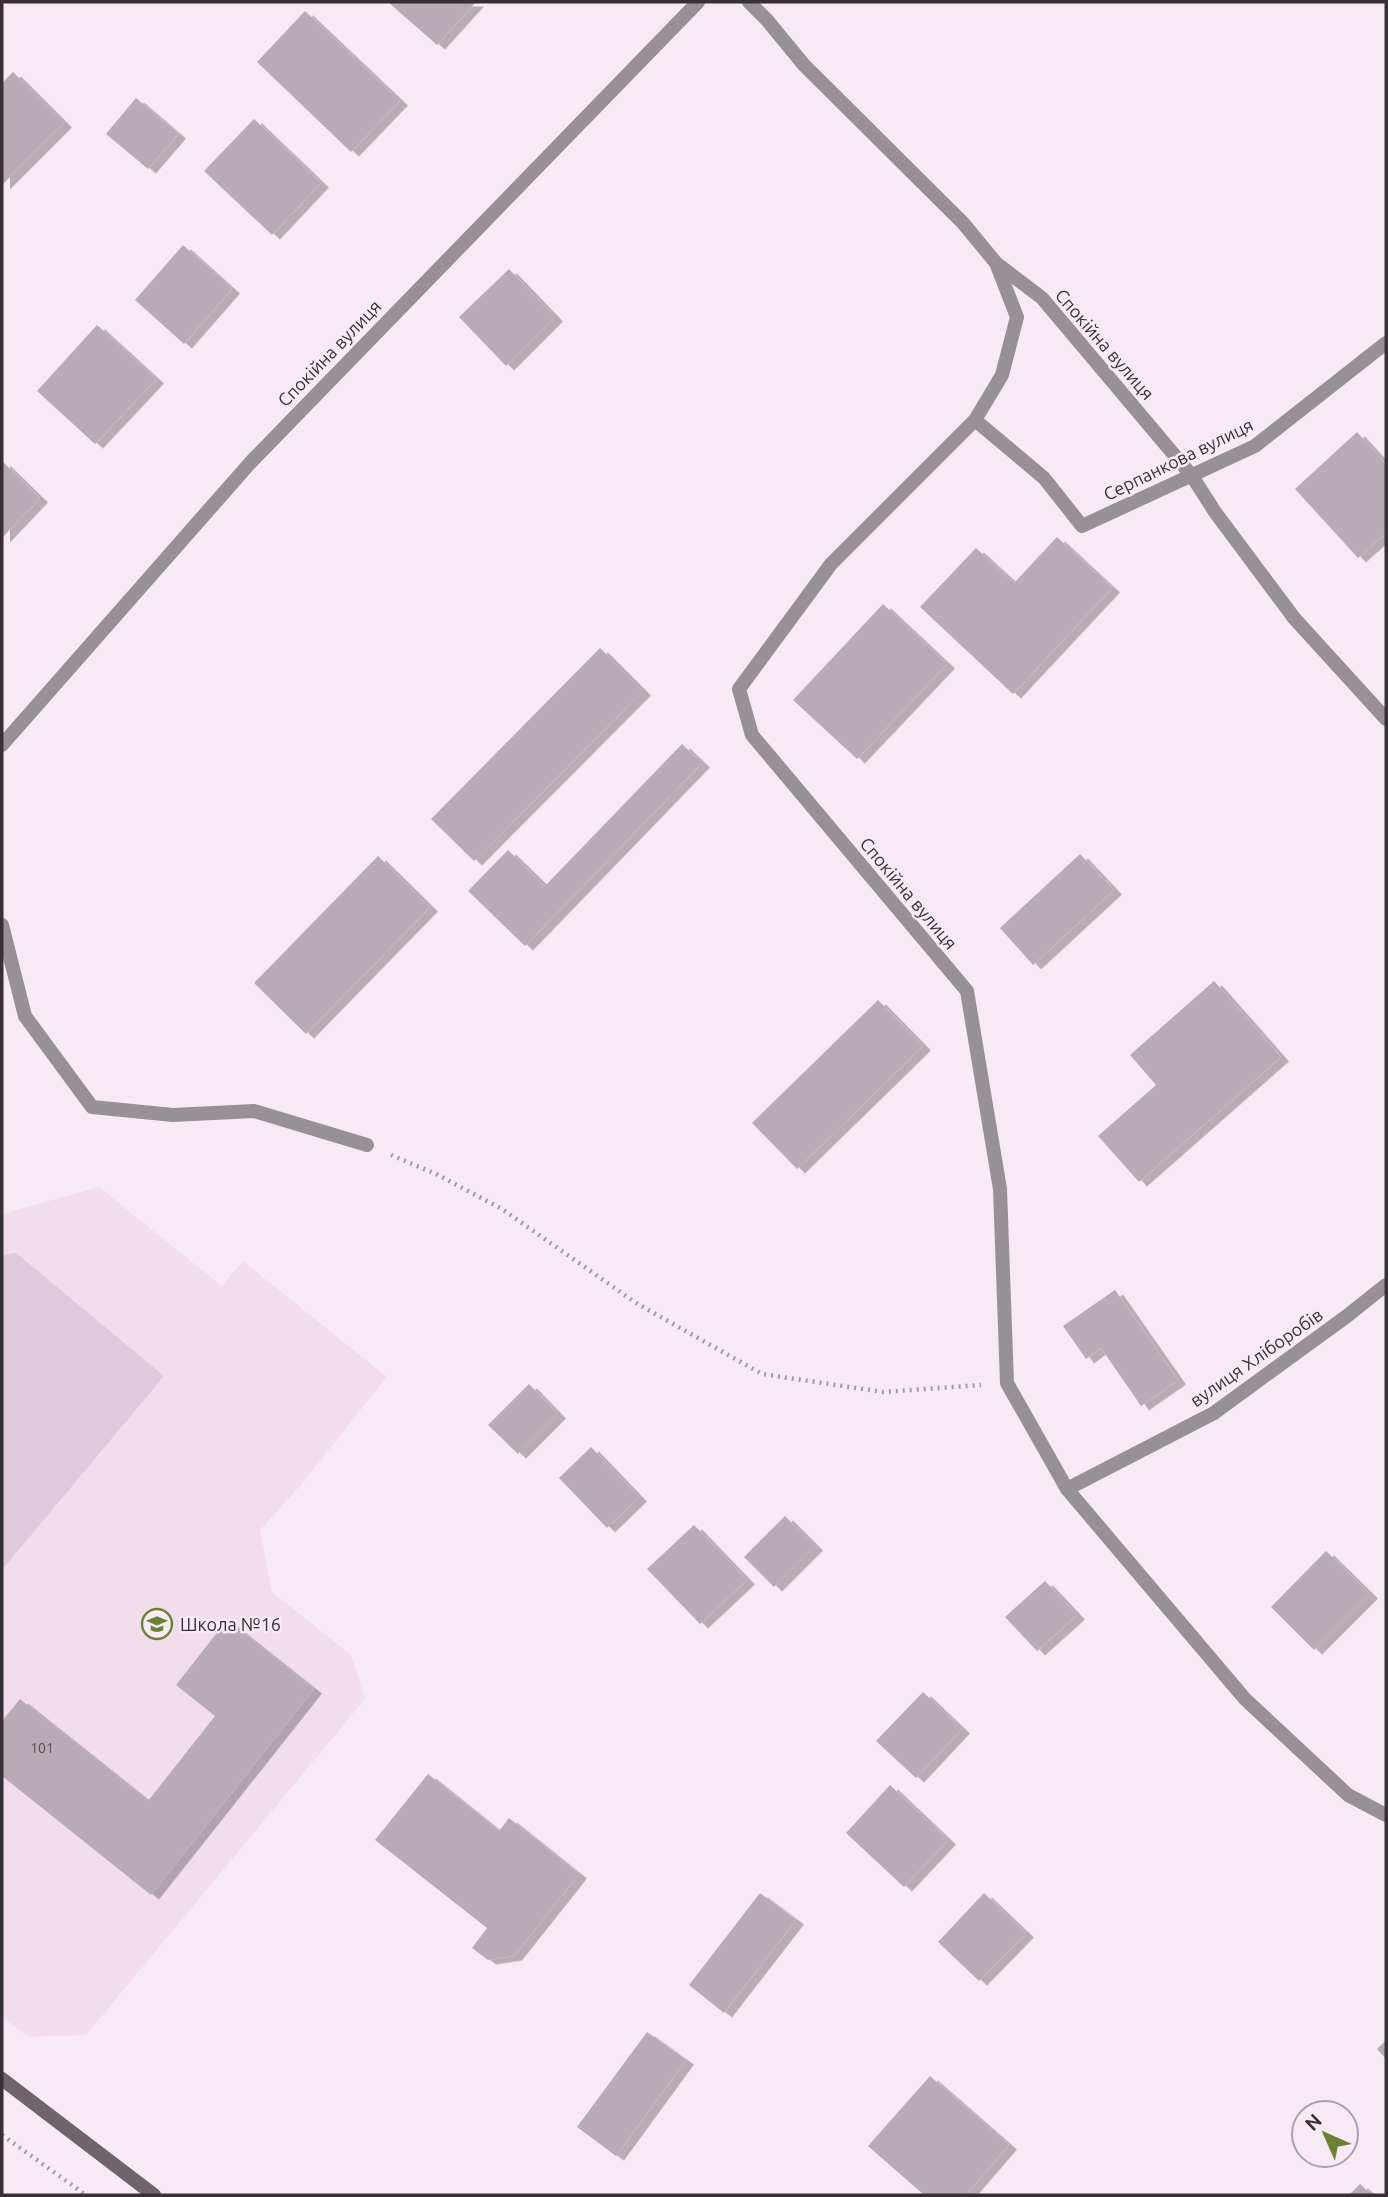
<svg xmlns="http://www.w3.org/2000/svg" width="1388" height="2197" viewBox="0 0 1388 2197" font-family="Ubuntu,sans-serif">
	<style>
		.built { fill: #f2dded }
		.green { fill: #e0c9db }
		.building { fill: #b9abb6; filter: url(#shadow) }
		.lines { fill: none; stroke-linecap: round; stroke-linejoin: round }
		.path { stroke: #a399a1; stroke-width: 4.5; stroke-dasharray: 2 5; stroke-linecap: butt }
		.street { stroke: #979196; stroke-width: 14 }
		.secondary { stroke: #6e656c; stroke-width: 14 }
		.labels { text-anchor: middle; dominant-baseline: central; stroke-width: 5; stroke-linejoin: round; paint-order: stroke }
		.number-label { font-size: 14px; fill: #585056 }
		.street-label { font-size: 18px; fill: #373136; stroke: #f8eaf5 }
		.poi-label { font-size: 18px; fill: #373136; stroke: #f8eaf5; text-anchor: start }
	</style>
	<defs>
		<filter id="shadow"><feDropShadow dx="8" dy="4.5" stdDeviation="0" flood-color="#0004"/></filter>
	</defs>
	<rect width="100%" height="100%" fill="#f8eaf5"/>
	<path class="built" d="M99 1187 222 1286 243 1261 387 1377 300 1486 260 1530 272 1592 351 1655 365 1699 86 2035 29 2037 2 2017V1214Z"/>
	<path class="green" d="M16 1253 164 1376 2 1570V1255Z"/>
	<path class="building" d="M388 2H476L437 45Z
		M305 11 400 101 351 152 257 62Z
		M13 72 64 123 2 185V83Z
		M136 98 178 134 148 169 106 134Z
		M254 119 321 183 272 235 204 171Z
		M183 245 232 289 184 344 135 300Z
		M509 269 555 317 506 366 459 317Z
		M97 325 156 379 95 444 37 391Z
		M1357 432 1386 464V533L1358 558 1295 489Z
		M2 461 40 498 2 538Z
		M1057 537 1112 588 1013 694 920 607 976 548 1014 583Z
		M883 604 947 664 857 759 793 700Z
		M600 648 643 691 474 861 431 819Z
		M682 744 702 763 525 946 468 891 508 850 545 886Z
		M1080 854 1114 890 1033 965 1000 928Z
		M378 856 430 907 306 1034 254 983Z
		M1214 981 1281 1057 1139 1182 1098 1136 1156 1085 1130 1055Z
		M878 1000 923 1046 797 1169 752 1123Z
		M1115 1290 1178 1380 1141 1406 1101 1348 1086 1359 1063 1326Z
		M529 1384 558 1414 518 1454 488 1425Z
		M591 1447 639 1497 607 1528 559 1478Z
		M785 1516 815 1546 774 1587 744 1557Z
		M694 1525 747 1580 700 1624 647 1569Z
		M1326 1551 1370 1594 1314 1650 1271 1607Z
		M1045 1581 1077 1615 1037 1651 1005 1617Z
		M227 1620 314 1689 151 1895 2 1776V1721L20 1699 148 1801 215 1716 176 1685Z
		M923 1692 962 1729 916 1778 876 1741Z
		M428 1774 499 1831 509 1818 579 1874 514 1956 488 1960 472 1948 487 1928 375 1840Z
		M890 1785 948 1840 904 1887 846 1833Z
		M760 1893 796 1920 724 2013 689 1985Z
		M984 1893 1026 1933 979 1981 938 1942Z
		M647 2032 686 2060 616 2156 577 2127Z
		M1386 2040V2059L1377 2049Z
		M930 2076 1009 2145 966 2195H924L868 2146Z
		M1360 2184 1372 2195H1349Z"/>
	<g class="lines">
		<path class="path" d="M391 1155 436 1174 502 1209 636 1303 762 1374 883 1392 981 1385
			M2 2135 86 2195"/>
		<path class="street" d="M749 2 767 20 804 65 963 223 996 263 1042 298 1192 476 1215 512 1294 618 1386 719
			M996 263 1017 317 1002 375 975 420 831 564 739 689 752 735 967 991 1000 1189 1007 1383 1067 1489 1245 1699 1348 1795 1386 1815
			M975 420 1044 478 1082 526 1255 446 1386 343
			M2 745 250 463 698 2
			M2 925 25 1016 92 1107 173 1115 254 1111 367 1145
			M1067 1489 1214 1413 1347 1316 1386 1285"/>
		<path class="secondary" d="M2 2079 154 2195"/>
	</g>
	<defs>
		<g id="school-ring" transform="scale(1.575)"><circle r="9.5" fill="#f8eaf5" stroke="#6b8233" stroke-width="1.5"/><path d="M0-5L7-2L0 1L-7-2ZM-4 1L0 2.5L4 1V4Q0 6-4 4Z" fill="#6b8233"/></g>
	</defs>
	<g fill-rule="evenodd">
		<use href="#school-ring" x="157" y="1624"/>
	</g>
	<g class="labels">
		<g class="number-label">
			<text x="42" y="1748">101</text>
		</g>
		<g class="street-label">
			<text transform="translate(1105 344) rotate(49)">Спокійна вулиця</text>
			<text transform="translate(329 353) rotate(-46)">Спокійна вулиця</text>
			<text transform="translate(1178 459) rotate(-26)">Серпанкова вулиця</text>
			<text transform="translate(909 893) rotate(50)">Спокійна вулиця</text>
			<text transform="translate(1256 1357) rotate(-35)">вулиця Хліборобів</text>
		</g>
		<g class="poi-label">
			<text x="180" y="1624">Школа №16</text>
		</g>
	</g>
	<rect width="1388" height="2197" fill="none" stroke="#373136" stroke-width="7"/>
	<g transform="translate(1325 2134) rotate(315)"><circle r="33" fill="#f8eaf5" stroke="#aba0a9" stroke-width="2"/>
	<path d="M0-5L12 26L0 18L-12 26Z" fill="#6b8233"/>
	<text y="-10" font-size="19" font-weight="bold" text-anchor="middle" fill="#373136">N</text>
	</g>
</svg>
